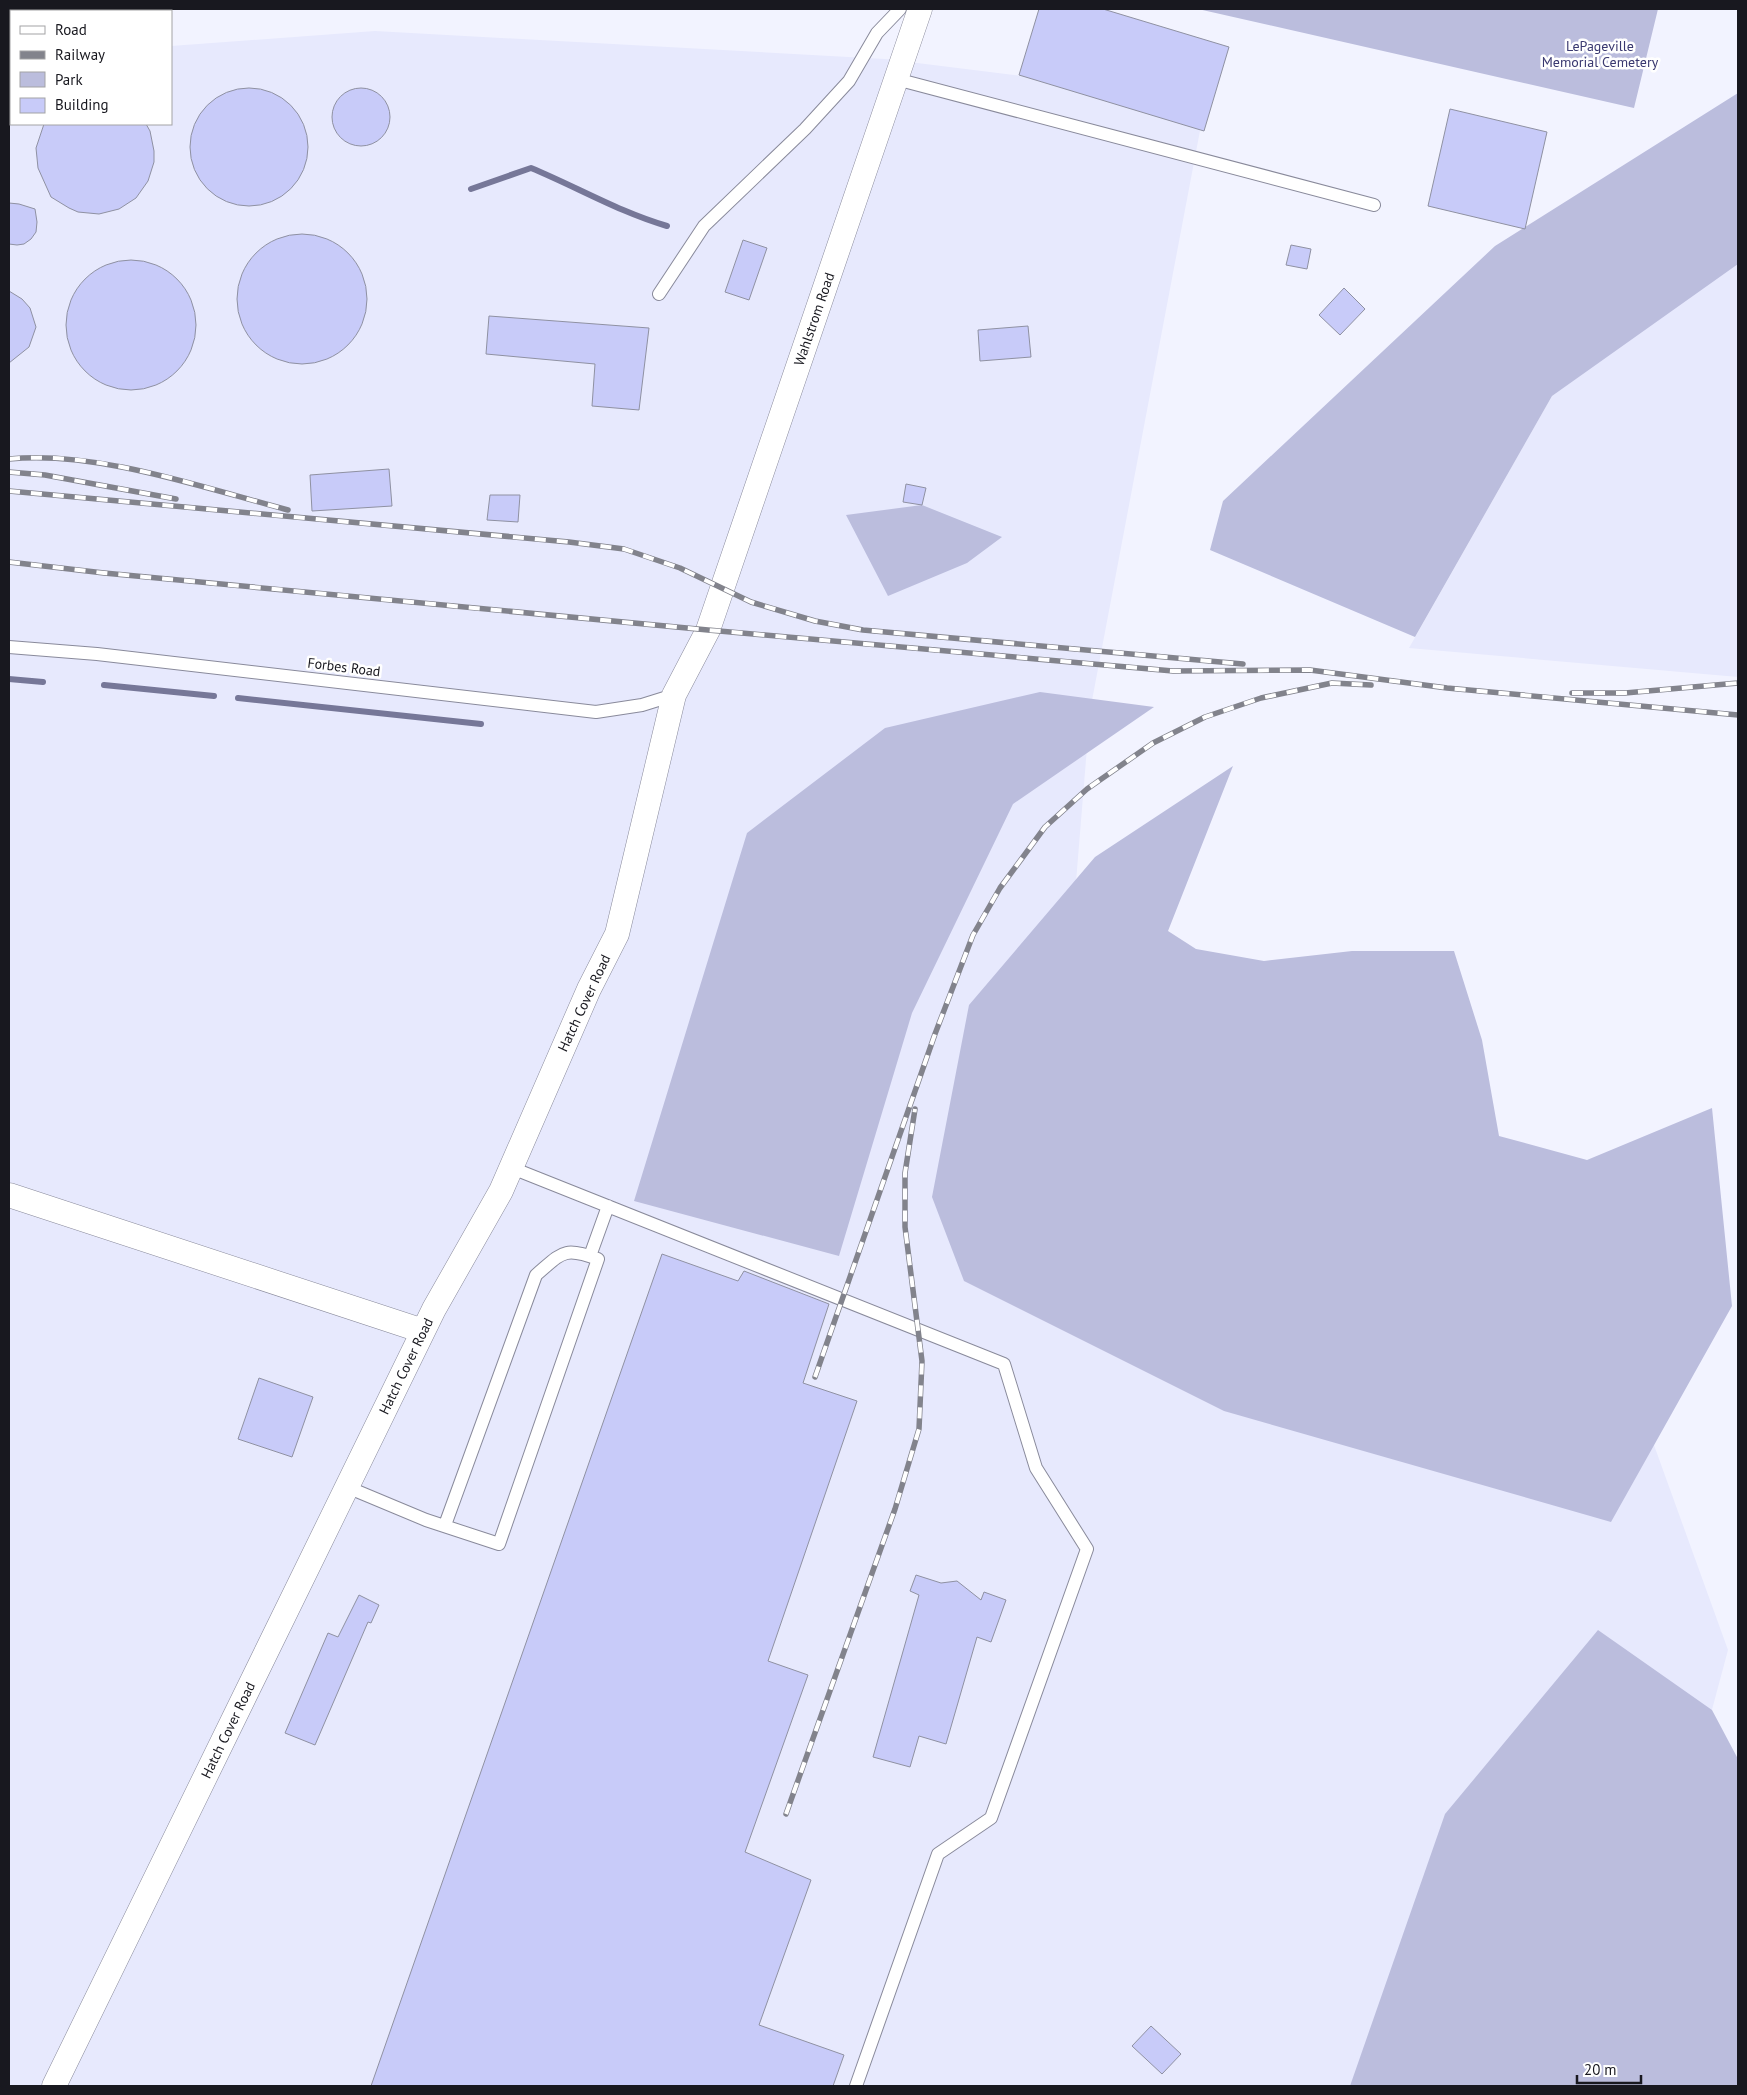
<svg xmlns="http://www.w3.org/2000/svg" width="1747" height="2095" viewBox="0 0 1747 2095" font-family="'PT Sans',sans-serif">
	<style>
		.built { fill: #e7e9fd }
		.green { fill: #bbbddd }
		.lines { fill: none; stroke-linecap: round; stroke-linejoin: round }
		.stream { stroke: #767798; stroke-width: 6 }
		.building { fill: #c8cbf9; stroke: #8f91a2 }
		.lane-casing { stroke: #898a9b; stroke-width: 14 }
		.street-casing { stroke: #898a9b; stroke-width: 25 }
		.lane { stroke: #fff; stroke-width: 12 }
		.street { stroke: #fff; stroke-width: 24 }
		.rail-casing { stroke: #82838c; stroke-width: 5.5 }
		.rail { stroke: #fff; stroke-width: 4; stroke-dasharray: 11; stroke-linecap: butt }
		.labels { text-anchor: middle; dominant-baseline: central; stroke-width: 5; stroke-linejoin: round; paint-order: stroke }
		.park-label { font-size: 14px; fill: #3a3970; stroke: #fff }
		.street-label { font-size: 14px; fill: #18181f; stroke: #fff }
	</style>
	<rect width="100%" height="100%" fill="#f2f3ff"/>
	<path class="built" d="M375 31 885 59 1206 99 1090 711 1056 1126 1650 1434 1728 1650 1611 2086H9V59L11 58V124H171V46Z
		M1738 260V677L1409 648 1552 396Z"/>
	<path class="green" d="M1198 9H1658L1634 108Z
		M1738 93V264L1552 396 1415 637 1210 550 1223 501 1495 246Z
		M922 505 1002 537 967 563 888 596 846 515Z
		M1040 692 1154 707 1013 804 912 1013 839 1256 634 1201 747 833 885 728Z
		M1233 766 1168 931 1196 949 1264 961 1352 951H1454L1482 1040 1499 1136 1587 1160 1712 1108 1732 1306 1611 1522 1224 1411 964 1281 932 1197 969 1005 1095 857Z
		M1598 1630 1712 1710 1738 1759V2086H1350L1445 1814Z"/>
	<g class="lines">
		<path class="stream" d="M471 189 531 168C577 187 619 212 667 226
			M9 679 43 682
			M104 685 214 696
			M238 698 481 724"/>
	</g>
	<path class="building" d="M1039 9H1103L1229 47 1204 131 1019 75Z
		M332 117a29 29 0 1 1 58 0a29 29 0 1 1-58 0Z
		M190 147a59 59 0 1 1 118 0a59 59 0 1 1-118 0Z
		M1450 109 1547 132 1525 229 1428 206Z
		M44 124H146L150 131 154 151V162L148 181 136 198 119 209 99 214 78 212 69 208 51 197 38 168 36 148Z
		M9 203 19 204 35 209 37 222 36 232 31 239 24 244 17 245 9 244Z
		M237 299a65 65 0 1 1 130 0a65 65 0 1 1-130 0Z
		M743 240 767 248 749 300 725 292Z
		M1291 245 1311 249 1307 269 1286 265Z
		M66 325a65 65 0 1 1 130 0a65 65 0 1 1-130 0Z
		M1344 288 1365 309 1340 335 1319 315Z
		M9 291 22 299 30 308 36 327 29 347 9 363Z
		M489 316 649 328 639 410 592 406 595 364 486 354Z
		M1028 326 1031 357 980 361 978 330Z
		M389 469 392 506 312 511 310 475Z
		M906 484 926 488 922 505 903 502Z
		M490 495H520L518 522 487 520Z
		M662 1254 738 1281 744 1271 829 1304 803 1383 857 1401 768 1661 808 1675 745 1852 811 1880 759 2025 844 2055 833 2086H371Z
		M259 1378 313 1397 292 1457 238 1439Z
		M916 1575 941 1583 957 1581 981 1600 984 1592 1006 1600 991 1642 977 1637 946 1744 919 1736 910 1767 873 1757 919 1595 910 1591Z
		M359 1595 379 1605 371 1623 368 1622 315 1745 285 1733 328 1633 338 1637Z
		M1151 2026 1181 2054 1162 2074 1132 2046Z"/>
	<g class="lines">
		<g class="lane-casing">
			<path id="lane" d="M896 79 1374 205
				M659 294 704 226 805 129 849 81 877 33 900 9
				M9 647 97 654 596 712 642 705 674 695
				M512 1168 1004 1364 1036 1468 1087 1549 991 1818 938 1854 856 2086
				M590 1256 608 1206
				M347 1487 426 1520 499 1544 598 1259C563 1246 562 1253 536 1275L445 1525"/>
		</g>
		<g class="street-casing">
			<path id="street" d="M9 1195 423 1331
				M54 2086 434 1309 501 1191 589 989 617 934 674 695 708 630 920 9"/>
		</g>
		<use href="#lane" class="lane"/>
		<use href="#street" class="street"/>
		<g class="rail-casing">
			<path id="rail" d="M9 459C96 450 204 488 288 510
				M9 472 45 475 176 499
				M9 491 569 542 624 549 680 568 751 602 815 621 863 630 1243 664
				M9 562 104 573 708 630 1173 671 1310 670 1447 688 1738 715
				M1572 693H1625L1738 683
				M815 1377 935 1034 973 935 1000 888 1045 827 1087 789 1153 743 1205 717 1261 698 1332 683 1371 685
				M786 1814 895 1509 919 1429 922 1361 905 1227V1173L915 1109"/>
		</g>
		<use href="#rail" class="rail"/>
	</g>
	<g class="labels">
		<g class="park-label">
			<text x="1600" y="46">LePageville<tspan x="1600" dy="16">Memorial Cemetery</tspan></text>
		</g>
		<g class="street-label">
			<text transform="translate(814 319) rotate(-71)">Wahlstrom Road</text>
			<text transform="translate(344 667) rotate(7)">Forbes Road</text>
			<text transform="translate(584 1003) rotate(-65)">Hatch Cover Road</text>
			<text transform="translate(406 1366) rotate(-64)">Hatch Cover Road</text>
			<text transform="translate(228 1730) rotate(-64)">Hatch Cover Road</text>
		</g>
	</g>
	<rect width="1747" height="2095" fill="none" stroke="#18181f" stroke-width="20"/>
	<rect x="10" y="10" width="162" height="115" fill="#ffffff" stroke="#a3a3a5"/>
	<rect x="20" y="26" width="25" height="8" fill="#ffffff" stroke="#a3a3a5"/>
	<text x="55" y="35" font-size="15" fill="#18181f">Road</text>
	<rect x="20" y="51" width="25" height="8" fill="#82838c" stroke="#a3a3a5"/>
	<text x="55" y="60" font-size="15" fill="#18181f">Railway</text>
	<rect x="20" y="72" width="25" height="15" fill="#bbbddd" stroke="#a3a3a5"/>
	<text x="55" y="85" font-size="15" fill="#18181f">Park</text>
	<rect x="20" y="98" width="25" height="15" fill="#c8cbf9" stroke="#a3a3a5"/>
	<text x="55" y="110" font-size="15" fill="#18181f">Building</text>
	<path d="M1577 2075v8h64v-8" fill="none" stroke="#18181f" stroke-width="2.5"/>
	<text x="1584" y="2075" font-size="15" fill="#18181f" stroke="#ffffff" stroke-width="4" paint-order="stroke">20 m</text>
</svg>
